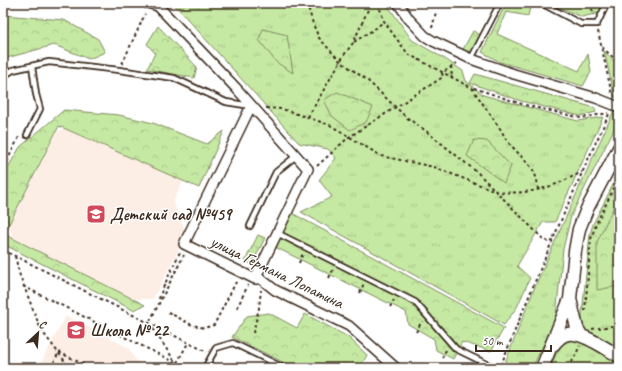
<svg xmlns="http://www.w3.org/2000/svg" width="622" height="371" viewBox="0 0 622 371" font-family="Caveat,sans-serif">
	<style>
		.built { fill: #fdeee5 }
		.grass { fill: url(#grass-tufts); stroke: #808a60 }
		.forest { fill: url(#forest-crowns); stroke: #808a60 }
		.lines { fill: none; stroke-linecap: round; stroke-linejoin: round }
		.lane-casing { stroke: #3b2a1e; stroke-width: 8 }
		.street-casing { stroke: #3b2a1e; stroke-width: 12 }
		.secondary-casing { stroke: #3b2a1e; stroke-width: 15 }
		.path { stroke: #3b2a1e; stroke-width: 2; stroke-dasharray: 3 3; stroke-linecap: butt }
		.lane { stroke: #fff; stroke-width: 4.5 }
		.street { stroke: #fff; stroke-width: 9 }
		.secondary { stroke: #fff; stroke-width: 12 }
		.labels { text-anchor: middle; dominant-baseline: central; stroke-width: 3; stroke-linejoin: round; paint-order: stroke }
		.poi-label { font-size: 17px; font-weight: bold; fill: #3b2a1e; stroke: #fff; text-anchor: start }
		.street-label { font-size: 17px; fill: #3b2a1e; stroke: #fff }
	</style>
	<defs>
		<pattern id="grass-tufts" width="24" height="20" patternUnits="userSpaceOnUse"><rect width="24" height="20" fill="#c5e9a3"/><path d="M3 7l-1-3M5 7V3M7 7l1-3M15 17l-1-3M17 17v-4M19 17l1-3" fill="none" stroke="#aac88c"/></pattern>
		<pattern id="forest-crowns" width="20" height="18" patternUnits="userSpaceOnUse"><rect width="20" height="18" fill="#c5e9a3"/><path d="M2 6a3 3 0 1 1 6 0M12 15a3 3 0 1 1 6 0" fill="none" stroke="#aac88c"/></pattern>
	</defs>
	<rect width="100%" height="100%" fill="#fff"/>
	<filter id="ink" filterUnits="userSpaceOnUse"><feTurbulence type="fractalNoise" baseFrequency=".025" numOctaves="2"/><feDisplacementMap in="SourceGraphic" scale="8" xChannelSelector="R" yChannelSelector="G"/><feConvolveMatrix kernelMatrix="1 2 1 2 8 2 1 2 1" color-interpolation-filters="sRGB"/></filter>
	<g filter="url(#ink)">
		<path class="built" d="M72 125 184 179 173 202 187 234 153 299H129L14 242 9 225 57 132Z
			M66 316 129 348 136 361 149 368H38Z"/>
		<path class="grass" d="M173 3H386L412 40 445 59 463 71 466 81 483 95 578 121 603 117 555 222H543L517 266 530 278 517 307 504 325 301 212 332 197 319 180 336 158 328 149 299 143Z
			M473 31 481 35C476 43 474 56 462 51Z
			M604 51 619 66V90L615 98Z
			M615 108 619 116V119L571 216 563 249 556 315 551 329 532 368H503L536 284Z
			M619 173V349C610 344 591 337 585 329 582 325 582 319 582 314L590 234 593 224Z
			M572 340H577L617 362 619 368H550C555 357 559 343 572 340Z"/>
		<path class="forest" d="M506 3H531L528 16 506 12 497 34 579 71 588 54 591 72 583 86 500 62 482 52Z
			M554 3H603L599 13 582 17 553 5Z
			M3 15 64 20 98 39 105 52 89 59 54 45 3 59Z
			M158 26 197 67 194 78 147 69 155 53 147 44Z
			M263 29 287 35 293 73 276 62 259 40Z
			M475 74 595 108 596 112 580 116 521 101 470 83Z
			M337 92 373 107 366 122 350 130 332 116 324 100Z
			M64 110 119 115 153 123 207 144 224 131 199 188 59 126 4 234 145 305 133 310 3 244V176L20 147Z
			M474 140 487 141 511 166 504 183 467 156Z
			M619 195V261L618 286 597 290V242Z
			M290 212 504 328 491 351 462 342 453 359 436 350 434 339 408 324 406 312 273 246Z
			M258 235 265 238 252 264 245 261Z
			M269 313 297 328 305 314 348 337 367 355 360 368H295L232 337 247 316Z"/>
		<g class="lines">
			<g class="lane-casing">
				<path id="lane" d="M140 3 157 8
					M541 3 581 24H597L607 3
					M471 59 500 3
					M3 76 13 70 49 62 119 70 174 78 226 102 251 106
					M27 135 40 109 36 94 32 66
					M250 226 276 172 296 156
					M277 233 415 302 456 349 495 368
					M206 366 216 348 233 343 284 368"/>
			</g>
			<g class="street-casing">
				<path id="street" d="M155 3 236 88 308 169 255 279
					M398 3 409 19 425 36 433 41 471 59 514 74 596 98 619 107
					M251 106 184 244 255 279H261L275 290 349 326 396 368"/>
			</g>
			<g class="secondary-casing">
				<path id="secondary" d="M570 299 577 328 581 335
					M553 345C557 340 561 335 568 334 583 332 606 349 619 356
					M542 368 570 299 575 251 579 229 587 209 619 148"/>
			</g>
			<path class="path" d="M307 3 313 24 319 38 340 61 368 81 406 117 426 131 478 173 542 238 551 244
				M378 3 384 21 393 34 408 54 472 88 501 130 507 141 532 168 537 179 538 191
				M590 3 594 15
				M432 28 436 12
				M598 31 612 95
				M354 42 376 28 384 21
				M602 47 619 63
				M122 64 145 14
				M451 66 452 78
				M474 88 525 105 581 118 608 113
				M266 108 282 109 330 125 381 156 434 167 498 192C532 195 553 187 582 172
				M308 117 344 55 353 43 371 3
				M3 166 6 163 19 137H20
				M317 166 349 137 443 77 442 73 457 63
				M3 250 207 352
				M15 256 20 276 41 330 70 368
				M299 263 303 253
				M329 278 334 268
				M23 286 176 363 149 323 184 255
				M360 293 364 283
				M159 299 162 290 180 252
				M390 307 394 300
				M237 308 248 285
				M585 311 591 239 596 224 619 178
				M168 312 190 324 204 328 214 325 237 280
				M592 329 619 325
				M416 332 422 321
				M253 333 259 308 261 290
				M442 358 447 348
				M176 363 185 368
				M501 365C535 280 571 195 610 112
				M51 368 59 352 91 368
				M174 368 188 343
				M569 368 580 346"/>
			<use href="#lane" class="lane"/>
			<use href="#street" class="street"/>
			<use href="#secondary" class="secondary"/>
		</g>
	</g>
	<defs>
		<g id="school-square" transform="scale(1)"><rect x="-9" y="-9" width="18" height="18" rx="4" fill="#d1495b" stroke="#fff"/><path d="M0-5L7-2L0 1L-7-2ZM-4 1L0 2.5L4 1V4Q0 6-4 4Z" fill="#fff"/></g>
	</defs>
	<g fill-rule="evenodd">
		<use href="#school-square" x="96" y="214"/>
		<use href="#school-square" x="76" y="330"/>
	</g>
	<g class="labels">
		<g class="poi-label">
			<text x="110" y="214">Детский сад №459</text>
			<text x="90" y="330">Школа № 22</text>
		</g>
		<g class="street-label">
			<text transform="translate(277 272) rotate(26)">улица Германа Лопатина</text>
		</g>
	</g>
	<rect width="622" height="371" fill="none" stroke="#fff" stroke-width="16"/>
	<rect x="8" y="8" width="606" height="355" fill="none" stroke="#3b2a1e" stroke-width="1.5" filter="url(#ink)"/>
	<g transform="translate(38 333) rotate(26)" stroke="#ffffff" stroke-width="3" paint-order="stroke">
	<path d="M0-3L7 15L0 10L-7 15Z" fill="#3b2a1e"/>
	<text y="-6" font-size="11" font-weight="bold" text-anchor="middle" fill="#3b2a1e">С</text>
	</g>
	<path d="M476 345v6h75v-6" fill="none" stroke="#3b2a1e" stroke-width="2"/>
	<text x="482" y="345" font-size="12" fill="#3b2a1e" stroke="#ffffff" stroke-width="3" paint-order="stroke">50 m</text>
</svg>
